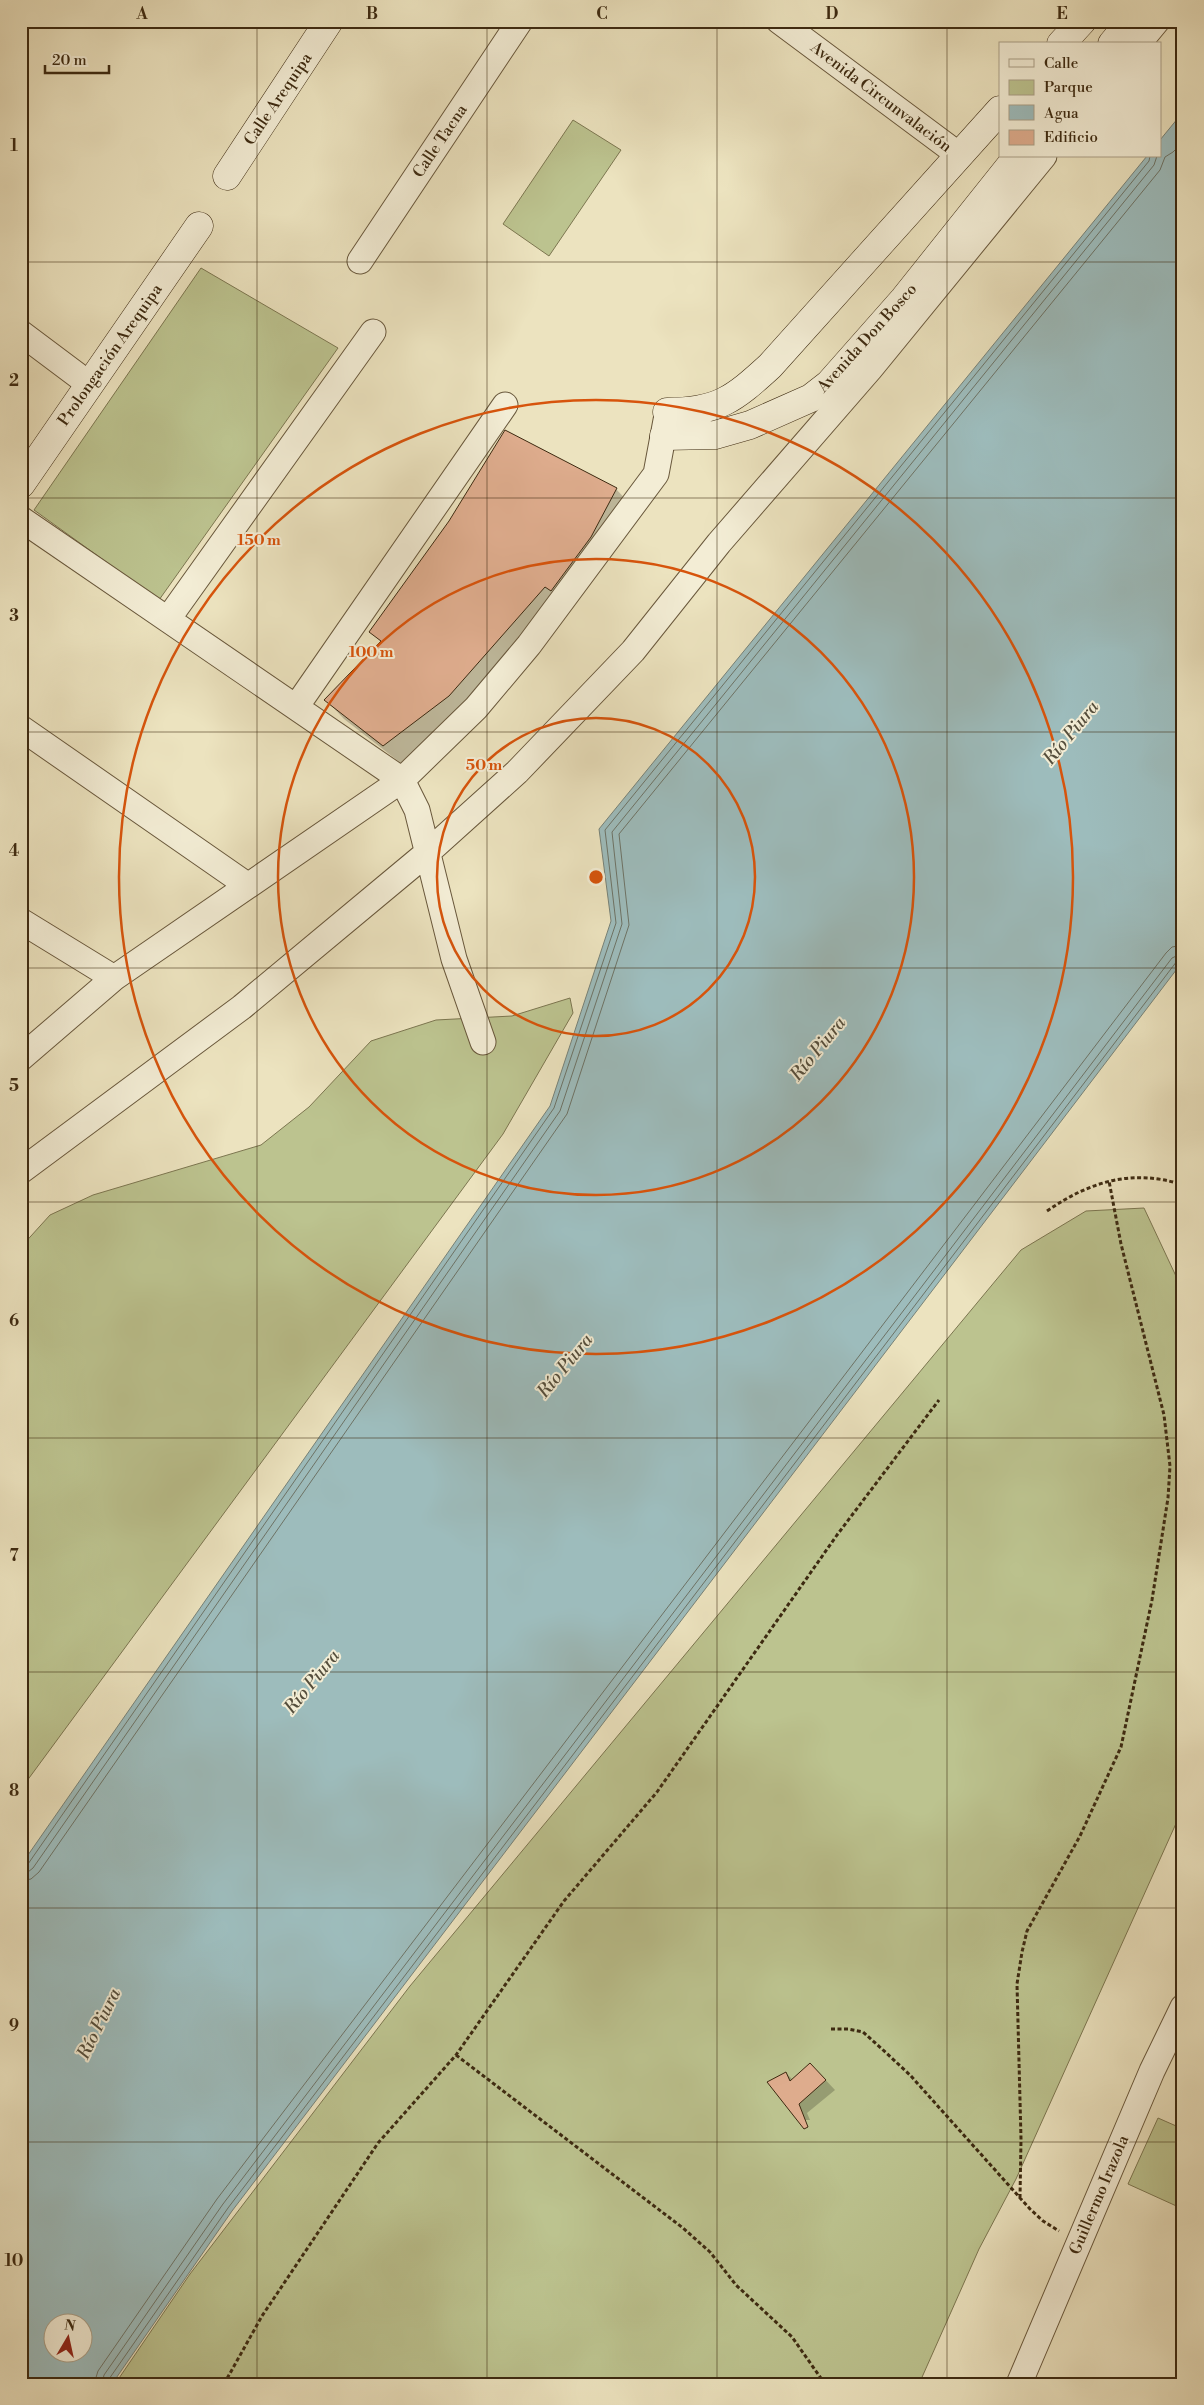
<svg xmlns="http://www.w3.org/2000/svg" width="1204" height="2405" viewBox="0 0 1204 2405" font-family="'Libre Bodoni',serif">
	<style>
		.green { fill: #bcc38f; stroke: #7c7650 }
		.water { fill: #9dbcbc; stroke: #778278; fill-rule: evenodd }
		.shadow { fill: #0003 }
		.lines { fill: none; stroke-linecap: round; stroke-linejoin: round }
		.shore { stroke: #6d7366; stroke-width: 1 }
		.building { fill: #deac8d; stroke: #3d2a11 }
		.street-casing { stroke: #69583c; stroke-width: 27 }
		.secondary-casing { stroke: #3d2a11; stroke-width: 29 }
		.path { stroke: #3d2a11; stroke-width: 3; stroke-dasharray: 4 2.5; stroke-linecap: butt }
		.street { stroke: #f3edd5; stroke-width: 25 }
		.secondary { stroke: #f3edd5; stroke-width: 28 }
		.grid { fill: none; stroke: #3d2a11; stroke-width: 1; stroke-opacity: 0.55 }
		.ring { fill: none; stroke: #d7540c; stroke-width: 2.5 }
		.labels { text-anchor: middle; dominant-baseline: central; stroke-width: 4; stroke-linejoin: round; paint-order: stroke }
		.street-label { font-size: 16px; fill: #3d2a11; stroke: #f3edd5 }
		.water-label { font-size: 18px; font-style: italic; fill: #554e3c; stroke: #f3edd5 }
		.centre { fill: #d7540c; stroke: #f3edd5; stroke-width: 2.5 }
		.ring-label { font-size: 15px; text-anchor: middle; font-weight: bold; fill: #d7540c; stroke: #f3edd5; stroke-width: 4; stroke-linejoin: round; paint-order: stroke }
		.neatline { fill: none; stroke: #3d2a11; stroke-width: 2 }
		.grid-label { font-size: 16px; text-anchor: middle; font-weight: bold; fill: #3d2a11 }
	</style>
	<rect width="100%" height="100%" fill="#ece3bf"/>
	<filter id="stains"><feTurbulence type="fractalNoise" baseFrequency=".004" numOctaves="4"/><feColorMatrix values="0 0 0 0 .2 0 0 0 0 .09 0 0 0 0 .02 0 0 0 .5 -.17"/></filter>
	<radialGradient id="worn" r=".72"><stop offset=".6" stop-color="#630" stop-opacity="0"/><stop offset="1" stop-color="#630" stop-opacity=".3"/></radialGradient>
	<path class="green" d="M573 120 621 150 549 256 503 224Z
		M201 268 338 348 159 600 34 510Z
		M570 998 573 1013 503 1134 21 1789V1247L50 1215 93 1195 261 1145 309 1107 371 1041 436 1020 512 1016Z
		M1144 1208 1183 1291V1808L1016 2179 979 2249 919 2384H115L190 2274 410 1986 1021 1250 1086 1211Z
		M1158 2118 1183 2129V2209L1128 2184Z"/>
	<path class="water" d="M1183 112V961L232 2211 112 2384H21V1865L550 1106 611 921 599 829 1147 156H1160V140ZM52 2322H82V2352H52Z"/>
	<path class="shadow" d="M616 489 634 508 564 605 402 764 344 719 326 700 382 643 371 632Z
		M786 2073 793 2080 820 2074 835 2090 807 2113 810 2120H801Z"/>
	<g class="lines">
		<path class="shore" d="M21 1867 28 1864 554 1108 616 923 605 830 1149 161 1150 156
			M21 1873 28 1872 33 1868 560 1111 622 924 612 832 1154 165 1157 156
			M21 1881 31 1879 39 1872 567 1114 629 925 619 834 1160 170 1165 157 1173 152 1183 142
			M94 2384 98 2371 217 2199 1166 953 1172 947 1183 945
			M102 2384 104 2375 223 2204 1172 958 1183 953
			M108 2384 109 2379 228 2208 1177 961 1183 959"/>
	</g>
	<path class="building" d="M505 430 617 488 591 537 551 591 545 587 449 696 383 746 324 700 381 641 369 632 449 521Z
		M810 2063 826 2080 799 2104 808 2127 804 2129 767 2082 786 2072 790 2081Z"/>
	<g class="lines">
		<g class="street-casing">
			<path id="street" d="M779 21 959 155
				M1138 44 1157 21
				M360 261 520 21
				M21 333 89 384
				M21 519 402 780 417 810 454 959 483 1042
				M168 619 373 332
				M296 707 505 405
				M21 728 247 885
				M21 921 114 978
				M21 1058 114 978 402 780 476 708 529 645 656 474 667 415
				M21 1171 242 1007 427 853 517 772 633 651 719 543 870 369 1044 156
				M1019 2384 1152 2071 1183 2007"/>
		</g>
		<g class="secondary-casing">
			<path id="secondary" d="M1061 44 1082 21
				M1112 44 1131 21
				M227 176 329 21
				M667 412C718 412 734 399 770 366L1000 110
				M664 436 715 435 750 425 811 398 829 384 904 299 1018 156
				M21 484 199 226"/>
		</g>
		<path class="path" d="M1047 1211C1089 1182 1132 1168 1183 1185
			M831 2029H848L863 2032 882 2049 910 2075 1030 2209 1043 2221 1059 2231
			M456 2055 683 2228 710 2252 736 2285 792 2337 825 2384
			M1020 2198 1021 2139 1017 1984 1022 1952 1027 1931 1080 1836 1121 1747 1152 1600 1168 1498 1170 1466 1164 1415 1121 1244 1109 1181
			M224 2384 262 2316 378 2143 456 2055 564 1901 657 1792 837 1535 939 1400"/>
		<use href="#street" class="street"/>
		<use href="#secondary" class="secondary"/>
	</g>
	<path class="grid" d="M257 21V2384M487 21V2384M717 21V2384M947 21V2384M21 262H1183M21 498H1183M21 732H1183M21 968H1183M21 1202H1183M21 1438H1183M21 1672H1183M21 1908H1183M21 2142H1183"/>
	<g class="ring">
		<circle cx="596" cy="877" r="159"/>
		<circle cx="596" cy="877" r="318"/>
		<circle cx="596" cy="877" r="477"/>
	</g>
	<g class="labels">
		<g class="street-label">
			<text transform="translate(881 97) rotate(37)">Avenida Circunvalación</text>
			<text transform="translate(278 99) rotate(-56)">Calle Arequipa</text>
			<text transform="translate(440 141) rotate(-56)">Calle Tacna</text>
			<text transform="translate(867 338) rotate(-48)">Avenida Don Bosco</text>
			<text transform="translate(110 355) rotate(-55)">Prolongación Arequipa</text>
			<text transform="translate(1099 2195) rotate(-67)">Guillermo Irazola</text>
		</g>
		<g class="water-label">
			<text transform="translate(1071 733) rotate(-51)">Río Piura</text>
			<text transform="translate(818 1049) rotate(-51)">Río Piura</text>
			<text transform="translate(565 1366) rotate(-51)">Río Piura</text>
			<text transform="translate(312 1682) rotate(-51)">Río Piura</text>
			<text transform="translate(99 2024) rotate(-64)">Río Piura</text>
		</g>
	</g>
	<circle cx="596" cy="877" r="8" class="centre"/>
	<g class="ring-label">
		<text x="259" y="545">150 m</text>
		<text x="371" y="657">100 m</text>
		<text x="484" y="770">50 m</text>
	</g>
	<rect width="1204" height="2405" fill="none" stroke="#ece3bf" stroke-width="55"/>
	<rect x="999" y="42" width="162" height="115" fill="#f3edd5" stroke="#aa9f87"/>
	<rect x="1009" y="59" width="25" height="8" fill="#f3edd5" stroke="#aa9f87"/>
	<text x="1044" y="68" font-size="15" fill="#3d2a11">Calle</text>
	<rect x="1009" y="80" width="25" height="15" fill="#bcc38f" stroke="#aa9f87"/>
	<text x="1044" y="92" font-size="15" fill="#3d2a11">Parque</text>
	<rect x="1009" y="105" width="25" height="15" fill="#9dbcbc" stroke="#aa9f87"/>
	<text x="1044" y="118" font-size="15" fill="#3d2a11">Agua</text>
	<rect x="1009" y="130" width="25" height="15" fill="#deac8d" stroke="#aa9f87"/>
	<text x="1044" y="142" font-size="15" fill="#3d2a11">Edificio</text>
	<g transform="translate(68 2338) rotate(9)"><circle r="24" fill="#f3edd5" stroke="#aa9f87"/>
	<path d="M0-4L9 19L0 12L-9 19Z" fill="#8f2418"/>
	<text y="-8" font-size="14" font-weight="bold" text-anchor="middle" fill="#3d2a11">N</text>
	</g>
	<path d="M45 65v8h64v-8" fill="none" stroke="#3d2a11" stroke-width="2.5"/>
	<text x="52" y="65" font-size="15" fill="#3d2a11" stroke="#f3edd5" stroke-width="4" paint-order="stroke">20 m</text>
	<rect x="28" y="28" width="1148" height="2350" class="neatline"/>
	<g class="grid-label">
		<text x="142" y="19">A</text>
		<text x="372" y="19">B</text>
		<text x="602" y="19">C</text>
		<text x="832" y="19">D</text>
		<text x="1062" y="19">E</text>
		<text x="14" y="151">1</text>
		<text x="14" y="386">2</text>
		<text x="14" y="621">3</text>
		<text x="14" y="856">4</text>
		<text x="14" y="1091">5</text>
		<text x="14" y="1326">6</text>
		<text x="14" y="1561">7</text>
		<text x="14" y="1796">8</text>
		<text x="14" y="2031">9</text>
		<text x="14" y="2266">10</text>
	</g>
	<rect width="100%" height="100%" filter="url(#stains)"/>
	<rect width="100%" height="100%" fill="url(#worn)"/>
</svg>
